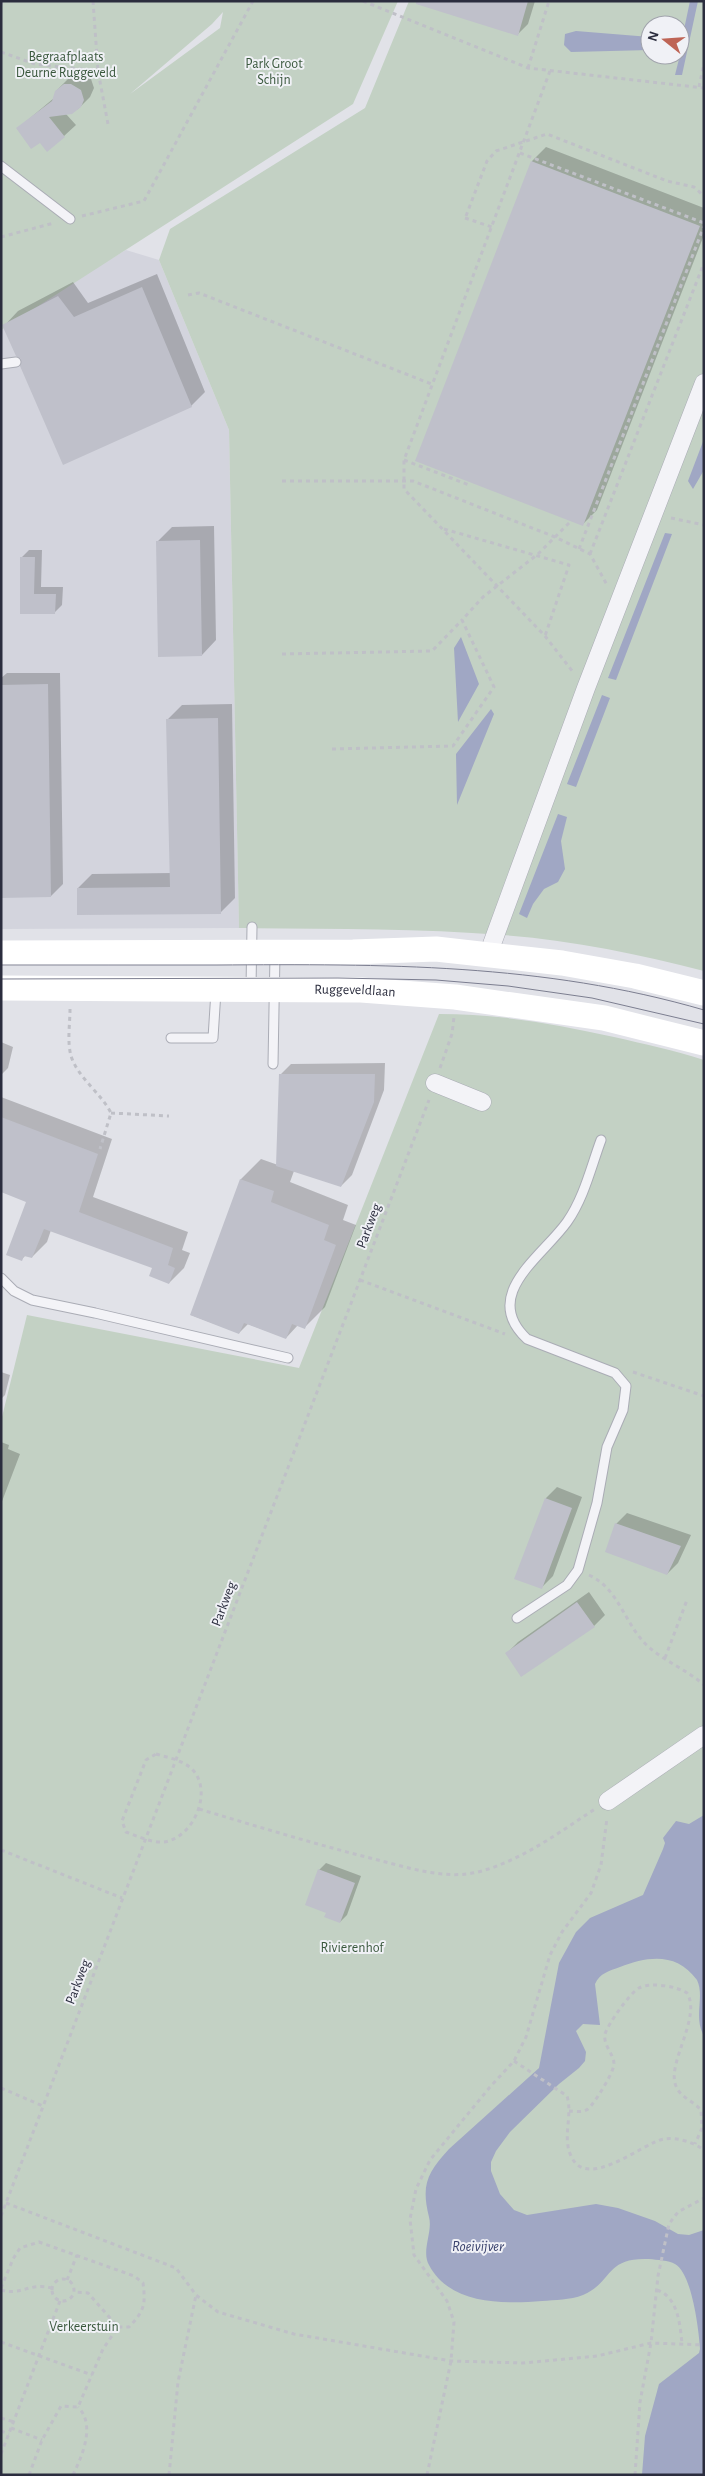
<svg xmlns="http://www.w3.org/2000/svg" width="705" height="2476" viewBox="0 0 705 2476" font-family="'Alegreya Sans',sans-serif">
	<style>
		.built { fill: #d3d4dd }
		.green { fill: #c3d1c4; fill-rule: evenodd }
		.water { fill: #a0a7c4 }
		.shadow { fill: #0003 }
		.building { fill: #bfc0ca }
		.lines { fill: none; stroke-linecap: round; stroke-linejoin: round }
		.lane-casing { stroke: #aaacb5; stroke-width: 11 }
		.street-casing { stroke: #aaacb5; stroke-width: 19 }
		.path { stroke: #bfc0c7; stroke-width: 3; stroke-dasharray: 4 4; stroke-linecap: butt }
		.lane { stroke: #f3f3f7; stroke-width: 9 }
		.street { stroke: #f3f3f7; stroke-width: 18 }
		.secondary { stroke: #fff; stroke-width: 25 }
		.tram { stroke: #7c7e90; stroke-width: 1 }
		.labels { text-anchor: middle; dominant-baseline: central; stroke-width: 4; stroke-linejoin: round; paint-order: stroke }
		.park-label { font-size: 14px; fill: #3a583d; stroke: #f0f1f6 }
		.street-label { font-size: 14px; fill: #2b2d3e; stroke: #f0f1f6 }
		.water-label { font-size: 15px; font-style: italic; fill: #3a426d; stroke: #f0f1f6 }
	</style>
	<rect width="100%" height="100%" fill="#e1e2e8"/>
	<path class="built" d="M126 250 159 260 229 430 239 928 1 929V324Z"/>
	<path class="green" d="M1 1H398L353 104 1 330ZM223 12 220 28 130 94 212 24Z
		M409 1H704V971C639 954 570 940 503 935 415 928 327 929 239 928L229 430 159 260 170 229 365 108ZM650 25H680V55H650Z
		M439 1014C499 1014 556 1024 614 1037 644 1044 674 1050 704 1060V2475H1V1421L27 1315 299 1368Z"/>
	<path class="water" d="M690 1H698L682 75H675L680 55V39H682Z
		M576 31 650 37V50L571 52 564 45 565 34Z
		M704 439V470L693 489 688 481Z
		M665 533 672 534 616 680 608 678Z
		M461 637 479 684 458 722 454 648Z
		M602 695 610 698 576 787 567 784Z
		M491 709 494 714 457 805 456 754Z
		M558 814 567 817 561 841 565 869 558 882 544 889 533 904 527 918 519 914Z
		M704 1815V2036C693 2017 705 1997 697 1980 677 1952 648 1956 620 1967 609 1971 600 1973 595 1984L600 2025 583 2024 576 2031 586 2052 585 2061 579 2068 559 2084 510 2132 496 2151 491 2162V2171L500 2194 514 2210 527 2215 596 2204 618 2208 655 2221 678 2234 689 2235 704 2230V2475H642L645 2436 659 2384 699 2353 700 2349C699 2331 692 2273 675 2264 669 2260 657 2260 649 2259 605 2257 613 2282 583 2295 570 2300 555 2300 542 2301 503 2304 450 2305 429 2265 421 2251 433 2232 429 2217 421 2185 427 2173 449 2149L539 2068 559 1963 576 1932 590 1918 643 1895 663 1849 665 1843 663 1838 676 1821 689 1824Z"/>
	<path class="shadow" d="M436 1H535L528 24 517 35Z
		M83 73 90 76 94 88 90 97 78 109 66 114 76 125 64 136 47 150 40 141 17 129 54 98 56 91 73 74Z
		M546 147 704 208V235L597 510 583 524 532 161Z
		M157 274 205 392 191 406 23 358 4 326 18 311 73 282 88 303Z
		M214 526 216 640 202 655 157 542 172 527Z
		M29 550H42L41 587H63L62 605 55 612 21 613 22 557Z
		M7 673H60L63 884 51 896 1 897V678Z
		M232 704 235 898 220 913 78 888 92 874 171 873 167 720 182 705Z
		M1 1042 13 1047 8 1068 1 1075Z
		M385 1063 384 1090 352 1175 341 1186 294 1171 290 1182 348 1205 343 1220 356 1225 325 1307 305 1327 298 1325 286 1338 248 1324 239 1333 191 1315 241 1179 261 1159 278 1165 280 1075 291 1064Z
		M1 1097 112 1139 93 1197 188 1232 182 1250 190 1253 184 1268 169 1283 153 1267 51 1230 47 1242 32 1257 26 1255 22 1259 28 1201 1 1191Z
		M1 1372 10 1375 5 1395 2 1398Z
		M1 1442 9 1445 8 1449 20 1454 1 1504Z
		M557 1487 582 1497 553 1576 542 1587 546 1498Z
		M627 1513 691 1535 678 1563 667 1574 616 1524Z
		M589 1592 605 1615 594 1626 507 1653 518 1642Z
		M326 1863 361 1876 347 1915 340 1922 327 1913 319 1870Z"/>
	<path class="building" d="M416 1H528L518 36 416 4Z
		M64 84H71L81 90 84 100 81 107 72 114 49 117 65 137 47 152 40 143 31 149 16 128 52 101 55 91Z
		M531 161 700 226 583 526 415 461Z
		M142 287 192 407 63 465 20 366 21 359 16 356 2 325 58 296 74 317Z
		M200 540 202 656 158 657 156 541Z
		M20 557H35L34 594H56L55 614H20Z
		M48 684 51 897 1 898V685Z
		M218 718 221 914 77 915V888L170 887 166 719Z
		M279 1074H375L374 1102 341 1187 276 1166Z
		M1 1117 98 1154 79 1212 173 1248 168 1265 175 1268 169 1284 149 1276 152 1268 44 1229 32 1258 24 1256 22 1261 6 1255 26 1202 1 1192Z
		M240 1179 274 1191 271 1202 329 1225 324 1240 336 1245 305 1329 292 1324 286 1339 244 1323 239 1334 190 1315Z
		M545 1498 572 1508 542 1589 514 1579Z
		M615 1523 681 1546 667 1575 605 1552Z
		M577 1602 595 1627 521 1677 505 1653Z
		M318 1869 355 1883 340 1923 324 1917 326 1913 305 1905Z"/>
	<g class="lines">
		<g class="lane-casing">
			<path id="lane" d="M1 166 70 219
				M1 364 16 362
				M251 988 252 927
				M171 1038H213L216 991
				M273 1064 275 954
				M1 1278 14 1291 32 1300 95 1313 288 1358
				M517 1618 567 1585 578 1570 597 1503 607 1447 623 1410 626 1386 615 1373 527 1339C480 1295 542 1257 567 1222 584 1198 591 1167 601 1140"/>
		</g>
		<g class="street-casing">
			<path id="street" d="M492 944 586 688 704 383
				M435 1083 482 1102
				M608 1801 704 1735"/>
		</g>
		<path class="path" d="M93 1 98 71 108 124
			M363 1 528 68 704 88
			M1 5 2 1
			M1 52 35 64 98 71
			M528 68 549 1
			M550 71 404 460V489L545 636 573 672
			M699 87 704 63
			M520 153 704 223
			M82 216 144 201 253 1
			M466 216 487 161 496 151 547 134 667 181 694 187 704 196
			M465 218 492 227
			M1 237 54 223
			M188 295 199 293 434 385
			M404 460 469 485
			M282 481H413L555 537 590 554 607 585
			M671 518 704 525
			M444 529 569 565 545 636
			M579 549 704 226
			M590 554 704 263
			M282 654 432 651 462 620
			M332 749 453 746 494 687 462 620 483 597 538 554 571 521
			M70 1009C70 1024 67 1041 71 1056 78 1078 101 1093 111 1113L100 1149
			M440 1068 452 1034 454 1017
			M111 1113 169 1116
			M360 1280 505 1334
			M633 1372 704 1396
			M589 1575C617 1588 623 1618 642 1640 658 1659 685 1668 704 1685
			M665 1658 687 1600
			M156 1754C169 1758 182 1760 192 1769 214 1792 193 1838 164 1842 152 1843 137 1836 126 1832L122 1821 146 1760Z
			M199 1809C259 1827 318 1845 378 1860 410 1868 445 1880 478 1872 521 1861 558 1833 595 1809
			M1 1850 122 1898
			M514 2061 567 2096C573 2115 562 2137 571 2156 587 2192 642 2143 664 2139 677 2137 693 2142 704 2150
			M1 2088 43 2106
			M569 2111C575 2111 583 2113 588 2109 594 2104 615 2071 614 2063 613 2053 603 2045 605 2034 608 2024 630 1993 639 1988 650 1982 677 1986 687 1993 702 2017 666 2064 676 2086 680 2097 693 2101 701 2110L702 2128 695 2144
			M6 2203 176 2268 196 2295 218 2312 294 2334 451 2361 523 2363 597 2356 651 2343 704 2345
			M1 2216 429 1100
			M52 2290a11 11 0 1 1 22 0a11 11 0 1 1-22 0Z
			M67 2280 77 2255
			M1 2288 13 2259 20 2248 39 2242 134 2276 143 2283C146 2305 144 2311 129 2327H118L88 2293 74 2292
			M1 2290C22 2296 29 2282 52 2288
			M657 2290C678 2297 680 2324 682 2344
			M1 2342 92 2375
			M1 2418 14 2422
			M11 2428 42 2440
			M1 2431 9 2434
			M1 2454 60 2301
			M29 2475 42 2440 61 2406 78 2407 103 2349 118 2327
			M73 2475C82 2456 96 2425 78 2407
			M169 2475 178 2382 196 2295
			M427 2475 451 2361 454 2322 447 2301 414 2255 410 2219 416 2189 430 2160 490 2087 514 2061 526 2037 550 1955 562 1932 591 1893 601 1865 607 1818
			M635 2475 640 2402 651 2343 658 2276 669 2224 678 2212 704 2198"/>
		<use href="#lane" class="lane"/>
		<use href="#street" class="street"/>
		<g class="secondary">
			<path d="M1 953 353 952 436 949 562 963 635 976 704 993"/>
			<path id="s1" d="M1 988 361 990 455 997 604 1018 704 1043"/>
		</g>
		<path class="tram" d="M1 965C73 965 145 965 217 965 382 964 543 963 704 1010
			M1 979 338 978 436 980 508 986 592 998 704 1024"/>
	</g>
	<g class="labels">
		<g class="park-label">
			<text x="66" y="57">Begraafplaats<tspan x="66" dy="16">Deurne Ruggeveld</tspan></text>
			<text x="274" y="64">Park Groot<tspan x="274" dy="16">Schijn</tspan></text>
			<text x="352" y="1948">Rivierenhof</text>
			<text x="84" y="2327">Verkeerstuin</text>
		</g>
		<g class="street-label">
			<text stroke="none"><textPath href="#s1" startOffset="354">Ruggeveldlaan</textPath></text>
			<text transform="translate(369 1226) rotate(-69)">Parkweg</text>
			<text transform="translate(224 1604) rotate(-69)">Parkweg</text>
			<text transform="translate(78 1982) rotate(-69)">Parkweg</text>
		</g>
		<g class="water-label">
			<text x="478" y="2246">Roeivijver</text>
		</g>
	</g>
	<rect width="705" height="2476" fill="none" stroke="#2b2d3e" stroke-width="5"/>
	<g transform="translate(665 40) rotate(287)"><circle r="24" fill="#f0f1f6" stroke="#a1a3ac"/>
	<path d="M0-4L9 19L0 12L-9 19Z" fill="#be6455"/>
	<text y="-8" font-size="14" font-weight="bold" text-anchor="middle" fill="#2b2d3e">N</text>
	</g>
</svg>
